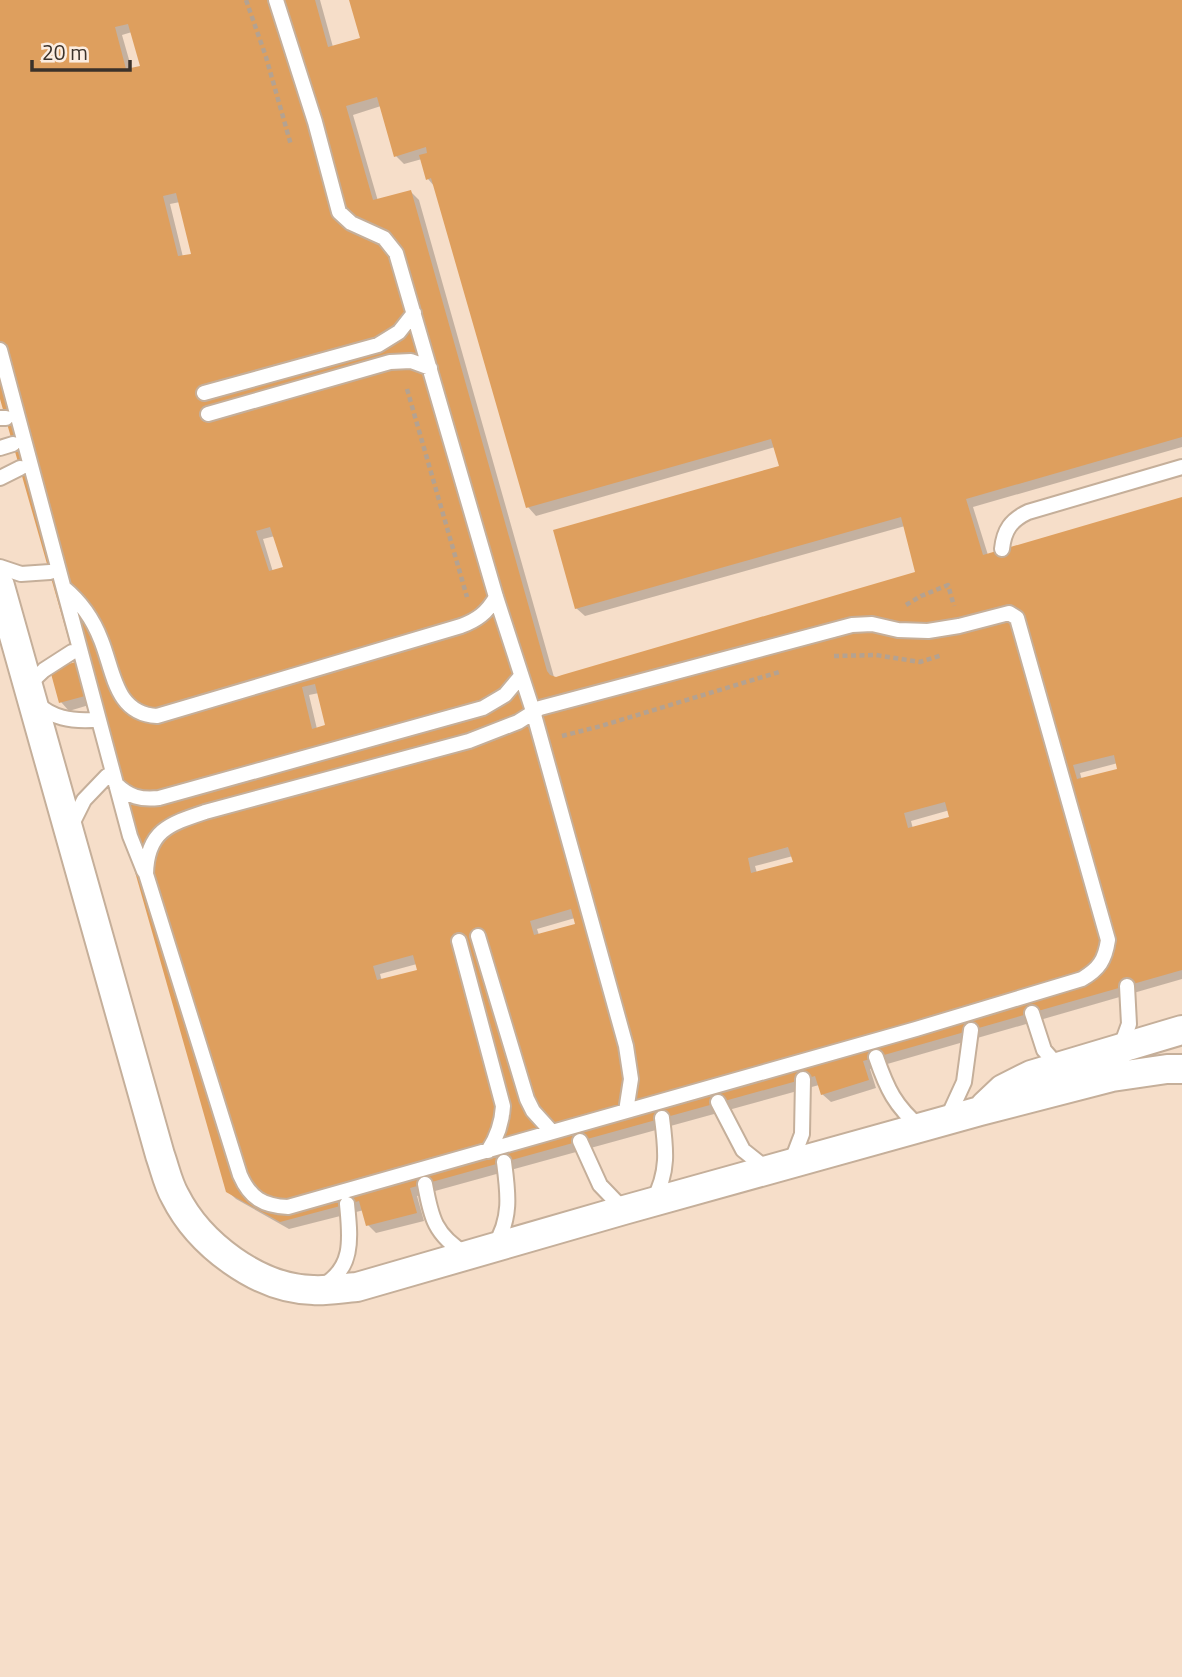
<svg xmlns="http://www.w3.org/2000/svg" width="1182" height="1677" viewBox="0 0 1182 1677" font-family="'Titillium Web',sans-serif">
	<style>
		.shadow { fill: #0003; fill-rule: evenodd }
		.building { fill: #de9f5e; fill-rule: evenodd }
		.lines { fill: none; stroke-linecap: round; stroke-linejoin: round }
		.service-casing { stroke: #c5af9a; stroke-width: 18 }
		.minor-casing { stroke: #c5af9a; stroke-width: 32 }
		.path { stroke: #b4a291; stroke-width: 4.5; stroke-dasharray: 5 3.5; stroke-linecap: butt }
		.service { stroke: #fff; stroke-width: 14 }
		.minor { stroke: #fff; stroke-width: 28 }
	</style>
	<rect width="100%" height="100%" fill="#f6dec9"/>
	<path class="shadow" d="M0 0H320L333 47 362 39 351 0H1182V447L973 507 988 555 1182 499V979L870 1069 876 1088 831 1102 822 1094 819 1085 417 1196 424 1221 376 1233 368 1225 364 1210 289 1229 236 1199 227 1191 89 705 69 711 61 702 78 664 0 391ZM132 32 142 67 132 70 122 35ZM381 106 396 156 404 164 422 159 428 179 435 187 528 507 536 516 775 447 781 467 576 608 585 616 905 526 918 573 556 679 554 677 419 200 411 192 378 201 353 115ZM180 202 193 255 183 257 170 204ZM275 536 285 568 273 572 263 539ZM319 693 328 726 317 729 309 695ZM1118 763 1119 770 1082 780 1080 773ZM950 810 951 818 913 829 911 821ZM793 856 795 863 757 873 755 866ZM575 918 577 925 539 935 537 929ZM417 964 419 971 382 981 380 974Z"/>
	<path class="building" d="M0 0H315L328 47 360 38 349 0H1182V437L966 499 983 555 1182 497V970L863 1061 869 1080 821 1095 815 1076 410 1188 417 1213 366 1226 359 1201 280 1222 226 1192 85 696 59 703 50 670 75 662 0 399ZM128 24 140 66 126 69 115 27ZM377 97 394 157 426 147 427 153 419 155 426 180 431 178 526 508 771 439 779 466 553 530 575 609 901 517 915 572 562 675 556 677 550 675 547 671 411 190 373 200 346 106ZM176 193 191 254 178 256 163 196ZM270 527 283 567 269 571 256 531ZM315 684 325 725 312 729 302 687ZM1114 755 1117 769 1077 779 1073 765ZM945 802 949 817 908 828 904 813ZM788 847 793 862 751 873 748 858ZM571 909 575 924 534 935 530 921ZM413 955 417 970 377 980 373 966Z"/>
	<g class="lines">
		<g class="service-casing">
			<path id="service" d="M276 0 315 122 339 212 351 223 384 238 396 253 496 597 533 711 626 1046 631 1079 626 1111
				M0 350 130 836 144 871
				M204 393 378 345 399 332 414 313
				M208 414 390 362 411 361 430 368
				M0 418H6
				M0 448 13 444
				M0 478 20 468
				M1002 549C1004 530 1011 520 1028 512L1182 467
				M0 567 21 574 50 572
				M64 588C81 602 93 619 101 640 114 672 115 714 157 716L461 626C477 620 487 613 496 597
				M1009 613 1017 618 1108 940C1105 960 1099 969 1082 979L916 1029 288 1207C263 1206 250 1198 240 1175L146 874C147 831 169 824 205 812L469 741 518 722 540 708 852 625 872 624 898 630 928 631 959 626Z
				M28 685 44 670 72 652
				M36 703C53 718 70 721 92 720
				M116 784C129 797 141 800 159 798L483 708 505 695 521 676
				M70 828 84 800 107 776
				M478 936 527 1099 533 1111 552 1132
				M459 941 503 1106C502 1123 498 1136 488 1151
				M1032 1013 1044 1050 1058 1066
				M1121 1046 1129 1024 1127 986
				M876 1057C887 1089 895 1106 921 1128
				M718 1102 743 1150 768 1170
				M947 1119 964 1082 971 1030
				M580 1141 600 1185 624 1210
				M791 1163 802 1134 803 1079
				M425 1184C431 1218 435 1235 466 1254
				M653 1201C669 1172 666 1149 662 1118
				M494 1246C512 1219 508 1192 504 1162
				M322 1286C355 1268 350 1236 347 1204"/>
		</g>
		<g class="minor-casing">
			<path id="minor" d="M0 586 160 1155C165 1169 168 1184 175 1196 199 1244 258 1289 313 1290 327 1291 342 1288 357 1287L624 1210 980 1111 1112 1077 1167 1069H1182
				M985 1106 1003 1089 1031 1075 1182 1030"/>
		</g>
		<path class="path" d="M246 0 266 57 291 145
			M407 389 467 597
			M906 605 921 596 948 585 954 606
			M834 656 876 655 920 662 942 655
			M562 736 601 726 779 672"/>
		<use href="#service" class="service"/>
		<use href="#minor" class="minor"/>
	</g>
	<path d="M32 60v10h98v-10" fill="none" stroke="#3b322a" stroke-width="3.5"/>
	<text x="42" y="60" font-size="21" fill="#3b322a" stroke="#fcede0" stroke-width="5" paint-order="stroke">20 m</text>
</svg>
